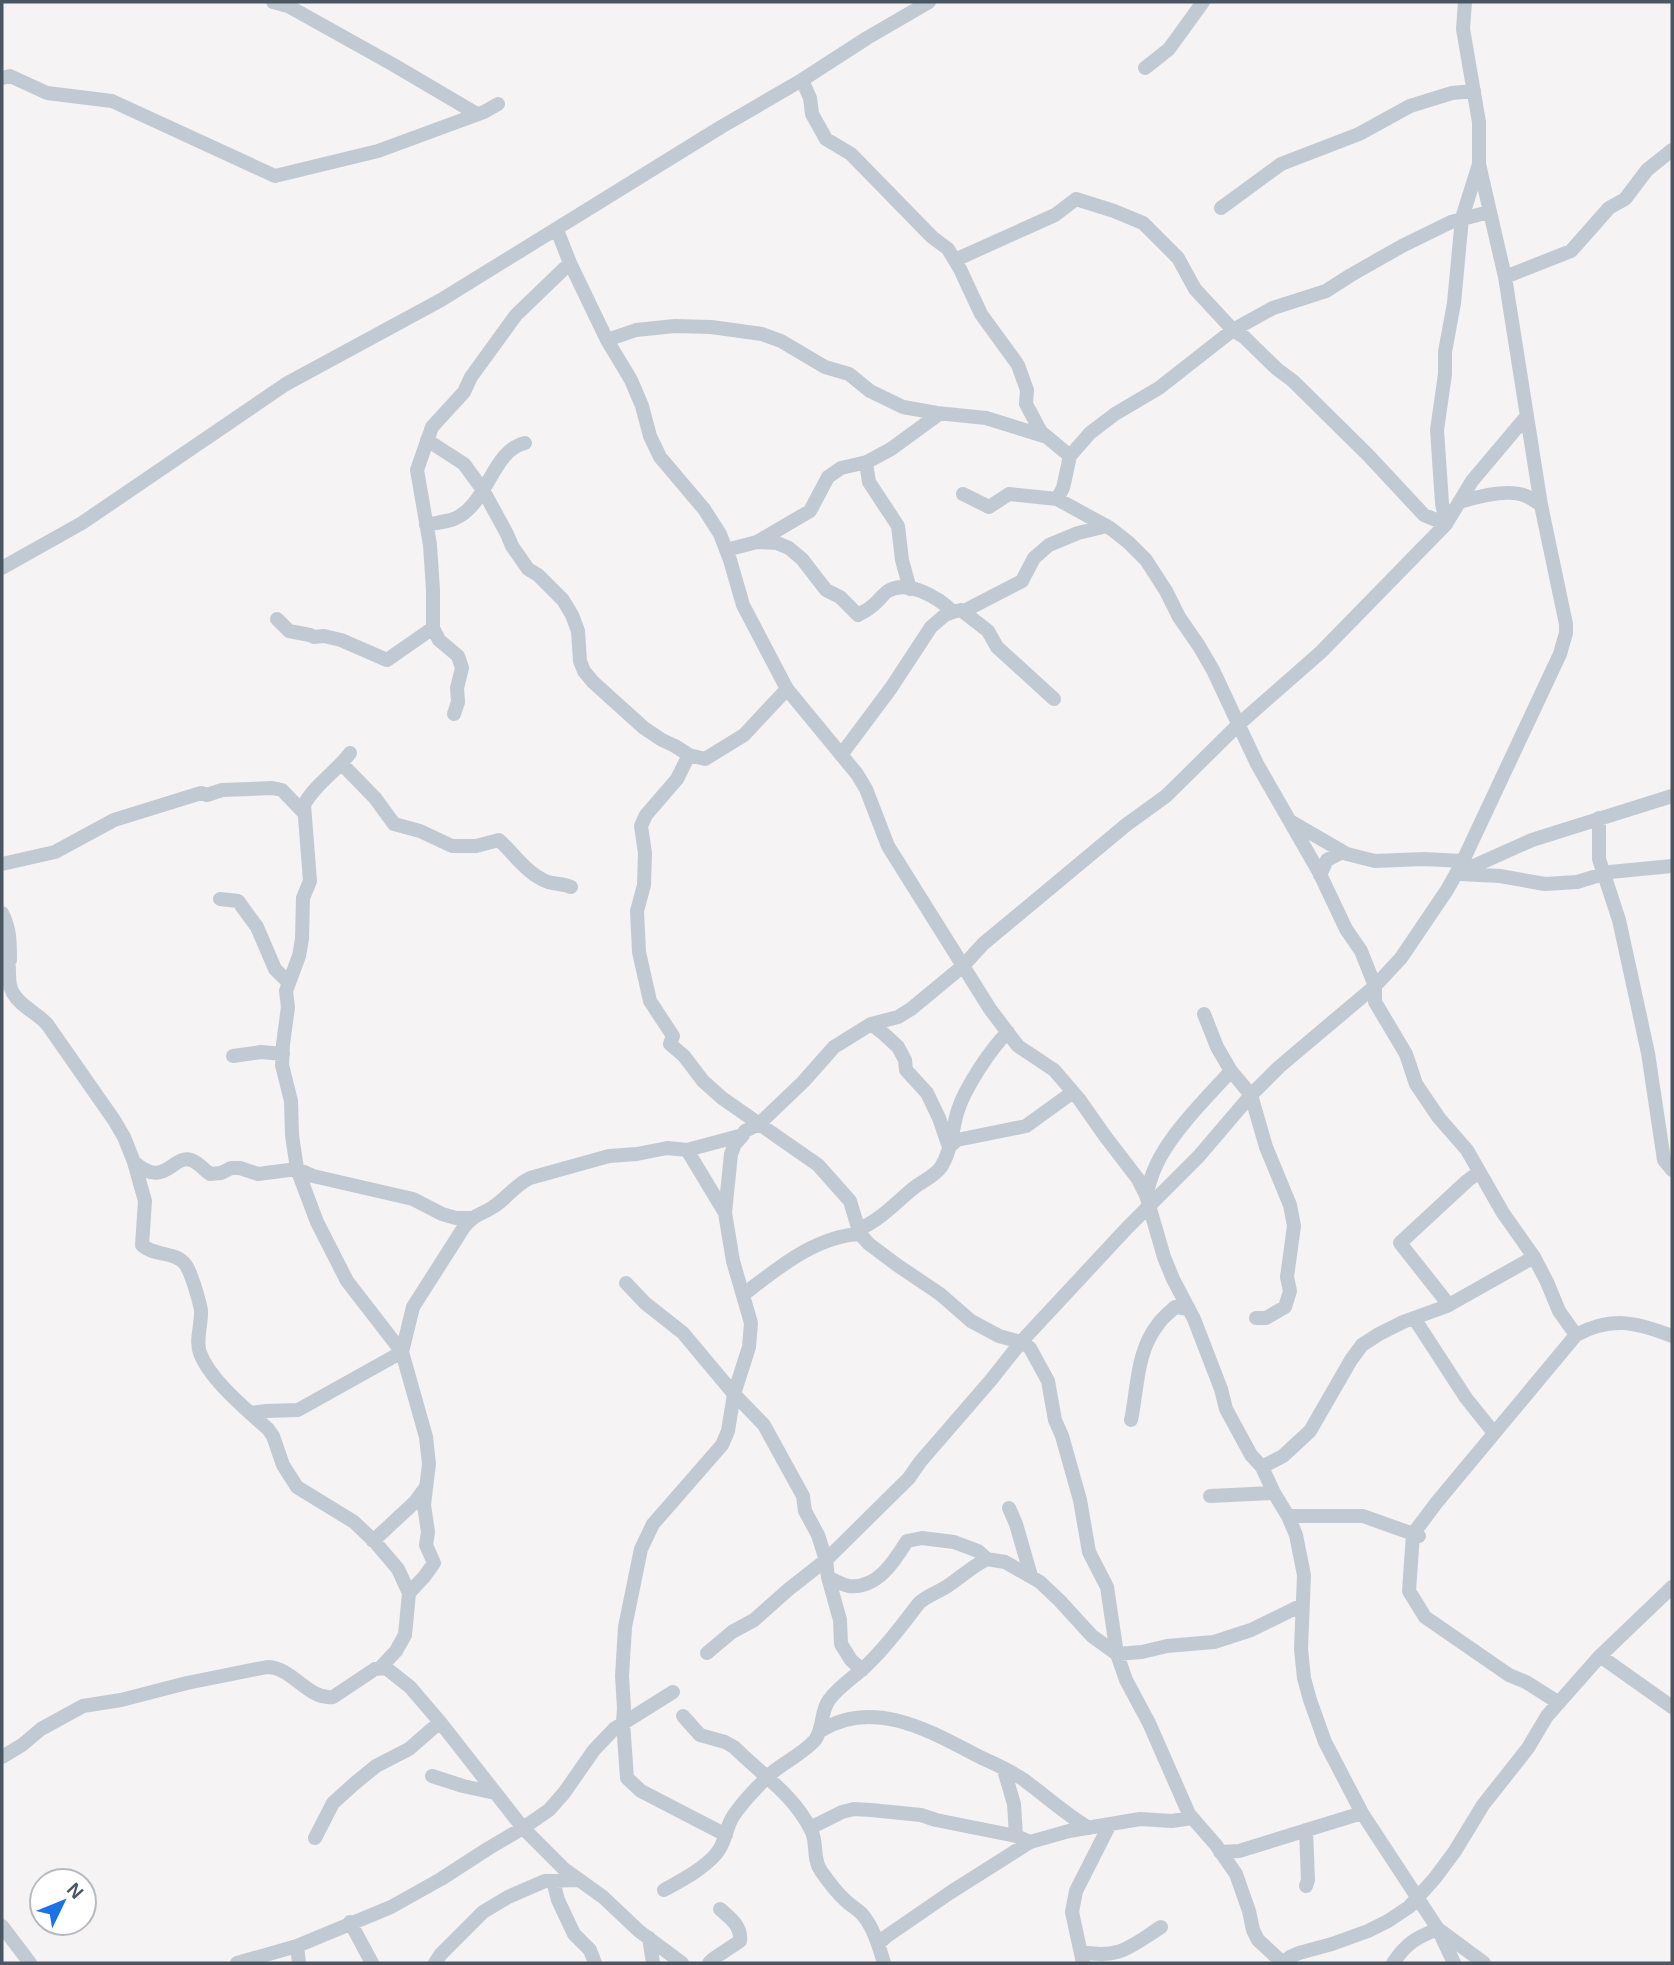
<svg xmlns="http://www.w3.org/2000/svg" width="1674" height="1965" viewBox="0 0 1674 1965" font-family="Arial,sans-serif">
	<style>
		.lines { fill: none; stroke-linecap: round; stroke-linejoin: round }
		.minor { stroke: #c1cad2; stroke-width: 14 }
	</style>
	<rect width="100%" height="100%" fill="#f5f3f3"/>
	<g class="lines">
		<path class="minor" d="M273 2 288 6 392 64 477 114
			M1145 68 1169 49 1203 2
			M2 78 10 76 47 93 112 101 275 176 378 151 484 112 498 104
			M802 80 810 98 812 114 826 139 851 154 932 237 948 249 960 269 981 314 1018 365 1027 390 1026 404 1041 432 1070 456
			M1221 208 1281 164 1359 134 1410 106 1452 93 1474 91
			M557 230 570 263 607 340 631 380 642 406 650 436 660 457 704 509 720 534 730 560 743 605 787 689 857 774 866 789 888 846 990 1009 1018 1046 1054 1070 1079 1099 1105 1136 1138 1179 1146 1195 1164 1257 1173 1279 1194 1319 1221 1389 1226 1409 1251 1455 1262 1467 1274 1493 1288 1516 1296 1535 1304 1575 1301 1649 1304 1678 1310 1700 1325 1742 1362 1813 1438 1929 1454 1963
			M955 260 1055 215 1076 199 1114 211 1143 223 1178 258 1195 289 1233 330 1244 337 1277 369 1293 381 1368 455 1424 515 1446 524 1472 481 1526 417
			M1505 277 1571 251 1609 208 1625 199 1647 170 1672 150
			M607 340 636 330 675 326 711 327 762 334 781 341 825 367 849 374 870 391 903 407 937 413 986 418 1044 436
			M427 440 464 464 483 490 507 534 512 546 528 569 538 575 563 600 572 615 578 631 580 661 584 671 593 682 644 728 662 740 675 746 689 755 705 759 744 735 787 689
			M866 463 869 482 898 526 902 560 910 589
			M963 494 989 507 1009 494 1057 499 1110 528 1128 542 1146 560 1166 591 1179 617 1199 646 1213 670 1257 764 1319 872 1346 929 1361 951 1375 986V1002L1406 1054 1416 1084 1439 1118 1467 1150 1503 1213 1534 1257 1547 1282 1559 1311 1576 1335
			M1057 499 1063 488 1070 456 1090 433 1115 414 1159 388 1233 330 1273 308 1326 291 1351 275 1402 246 1451 222 1489 212
			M1459 502C1476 497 1510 488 1526 496 1531 498 1536 502 1541 505
			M426 525C435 523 445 522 454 519 488 505 492 450 525 443
			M758 542 777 543 789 548 802 559 826 590 840 597 858 615C863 612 868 610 872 606 878 602 882 595 888 591 908 579 939 598 953 612
			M726 550 757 542 810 511 828 477 841 468 867 462 891 449 939 414
			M2 568 82 523 286 384 441 300 721 127 802 80 867 38 929 2
			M961 610 988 631 997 647 1054 699
			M277 619 289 631 310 635 314 637 324 636 341 640 387 660 433 628
			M454 714 458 702 457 688 462 668 458 656 439 640 433 628V590L430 545 417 470 432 427 464 392 471 377 516 315 570 263
			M689 755 677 779 646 815 641 826 645 853 644 885 637 911 639 952 650 1001 673 1036 670 1044 684 1056 703 1081 722 1098 818 1165 850 1201 860 1234 869 1244 897 1265 940 1294 971 1321 999 1336 1021 1342 1030 1348 1048 1381 1055 1420 1062 1436 1080 1500 1089 1552 1107 1587 1117 1654 1126 1680 1149 1723 1189 1814 1216 1845 1236 1874 1249 1911 1253 1930 1258 1940 1283 1963
			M841 755 891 688 931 627 945 615 956 611 966 610 1022 581 1034 558 1049 545 1078 533 1107 526
			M342 764 375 798 394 824 420 831 452 846H476L499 840C514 854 528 875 548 882 556 884 564 884 571 887
			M1599 818V859L1619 920 1648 1053 1664 1160 1672 1170
			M1290 821 1347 854 1375 861 1424 859 1463 861
			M2 864 55 852 114 820 201 793 207 795 222 790 272 788 282 790 303 812
			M1456 874 1532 840 1672 796
			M1461 874 1500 876 1545 884 1577 882 1610 872 1672 866
			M1320 875 1327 860 1342 852
			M220 899 238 901 257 927 275 969 288 982
			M2 913C10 928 10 943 10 960
			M2 949C15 966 4 977 13 993 20 1006 37 1013 47 1024L114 1120 124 1137 134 1162 145 1201 142 1245C153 1256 174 1251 185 1264 191 1271 199 1300 201 1310 202 1324 195 1340 200 1353 210 1380 247 1410 268 1429L273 1436 283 1465 297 1487 354 1522 375 1542 398 1569 409 1593
			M1204 1014 1217 1047 1231 1071 1251 1095 1266 1147 1290 1205 1294 1226 1287 1277 1290 1291 1285 1307 1266 1318H1256
			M871 1024 884 1034 898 1047 905 1060 906 1070 927 1093 939 1118 949 1147 957 1140 1026 1126 1073 1092
			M233 1056 261 1052 283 1054
			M687 1150 725 1213
			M134 1162C165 1190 172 1154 191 1160 198 1162 204 1170 210 1174L221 1173 231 1168H240L258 1174 297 1169 313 1176 413 1199 442 1214 456 1218H471
			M1146 1195C1149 1186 1151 1176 1155 1168 1168 1136 1207 1097 1231 1071
			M859 1229C881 1220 897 1201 915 1187 923 1181 936 1175 941 1167 952 1150 952 1128 958 1110 965 1088 991 1048 1008 1032
			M626 1283 645 1303 683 1333 734 1394 764 1425 803 1496 805 1511 818 1535 826 1560 828 1577 840 1620 841 1644 851 1660 862 1670
			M744 1294C778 1268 816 1236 860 1234
			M1449 1305 1400 1243 1467 1181 1479 1172
			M1414 1318 1466 1398 1494 1433
			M250 1413 266 1411 298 1410 402 1352 347 1281 317 1222 297 1169 292 1135 291 1101 282 1065 283 1044 288 1007 286 991 299 956 302 939 303 898 310 881 304 805C314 785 337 771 350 753
			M1131 1420C1138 1387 1136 1351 1159 1323 1163 1317 1170 1312 1175 1307L1189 1309
			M1262 1467 1283 1456 1310 1431 1351 1360 1362 1345 1379 1334 1403 1322 1447 1306 1534 1257
			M1210 1496 1274 1493
			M1009 1508 1016 1524 1031 1576
			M1288 1516H1363L1419 1536
			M373 1541 415 1502 426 1487
			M828 1577C834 1580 842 1585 849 1586 877 1589 894 1562 907 1541L922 1538 954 1542 978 1551 987 1559 1005 1562 1040 1582 1060 1601 1092 1636 1117 1654 1142 1652 1167 1646 1214 1642 1251 1630 1302 1605
			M707 1653 732 1632 754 1620 789 1589 826 1560 909 1478 920 1462 991 1380 1021 1342 1127 1228 1199 1156 1251 1095 1279 1067 1375 986 1401 958 1447 890 1461 865 1560 654 1566 633V624L1541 505 1505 277 1479 164V122L1463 29 1465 2
			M1600 1656 1672 1707
			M381 1667 396 1651 405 1635 409 1593 424 1577 434 1563 426 1545 428 1532 424 1505 429 1464 426 1437 402 1352 413 1307 464 1227C474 1214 481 1215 493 1207 506 1199 515 1185 530 1178L609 1156 637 1154 667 1148 687 1150 743 1135 745 1131 759 1124 803 1082 834 1047 871 1024 898 1017 911 1009 963 966 983 944 1126 825 1166 796 1239 724 1321 652 1446 524 1442 503 1437 430 1445 374V352L1454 303 1462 218 1479 164
			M1559 1703 1526 1682 1509 1675 1425 1617 1409 1591 1413 1534 1437 1502 1576 1335C1611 1316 1636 1322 1672 1336
			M683 1716 700 1735 725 1742 734 1747C761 1774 794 1795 811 1830 818 1843 812 1858 821 1871 828 1881 836 1892 845 1900 850 1905 857 1909 862 1914 874 1928 879 1947 884 1963
			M820 1731C873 1698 928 1730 976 1755 992 1763 1010 1770 1024 1780 1046 1796 1065 1814 1089 1828
			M2 1757 22 1745 41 1729 83 1706 121 1700 187 1683 267 1667C293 1667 307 1700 333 1697L375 1669 386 1668 410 1687 440 1722 523 1828 564 1869 603 1897 639 1931 682 1963
			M1004 1770 1014 1804 1016 1836
			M432 1776 463 1786 495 1793
			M810 1828 842 1812 854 1809 871 1810 921 1815 936 1820 1016 1836 1030 1842
			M726 1835 641 1791 627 1778 623 1722 624 1708 622 1676 625 1627 641 1549 653 1524 722 1445 728 1431 734 1394 749 1347 751 1323 733 1261 725 1213 731 1154 735 1144 743 1135
			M315 1838 333 1803 354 1784 376 1766 409 1749 440 1722
			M1220 1852 1239 1851 1362 1813
			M553 1881 558 1900 574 1934 590 1950 595 1963
			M1306 1886 1308 1880 1306 1830
			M664 1890C682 1880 702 1870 716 1854 725 1844 725 1832 731 1820 739 1805 753 1792 765 1779 779 1764 801 1756 815 1740 824 1728 820 1712 829 1700 839 1686 856 1676 868 1664 887 1646 903 1624 919 1603 928 1595 939 1592 949 1585 962 1576 973 1566 987 1559
			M350 1922 372 1963
			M2 1926 30 1963
			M649 1938 653 1963
			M878 1944 887 1936 951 1892 1030 1842 1069 1831 1140 1819 1172 1821 1192 1818
			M297 1946 299 1963
			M1081 1952C1120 1959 1130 1947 1161 1927
			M237 1963 297 1946 391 1907 441 1879 489 1848 523 1828 549 1810 564 1793 594 1750 614 1729 673 1692
			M435 1963 441 1954 483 1912 508 1897 545 1881 579 1880
			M709 1963 713 1959 740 1941C742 1926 730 1918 720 1909
			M1083 1963 1072 1912 1076 1891 1110 1824
			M1283 1963 1290 1957 1299 1953 1332 1944 1368 1931 1388 1921 1409 1907 1435 1878 1455 1851 1483 1805 1528 1748 1547 1716 1600 1656 1672 1587
			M1393 1963C1407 1943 1415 1938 1438 1929L1484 1963"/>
	</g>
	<rect width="1674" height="1965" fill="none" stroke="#4a5661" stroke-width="7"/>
	<g transform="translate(63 1902) rotate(47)"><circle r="33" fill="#ffffff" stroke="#b7bbc0" stroke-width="2"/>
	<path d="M0-5L12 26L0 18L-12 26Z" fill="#1a73e8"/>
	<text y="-10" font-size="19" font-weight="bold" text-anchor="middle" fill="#4a5661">N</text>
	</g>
</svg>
